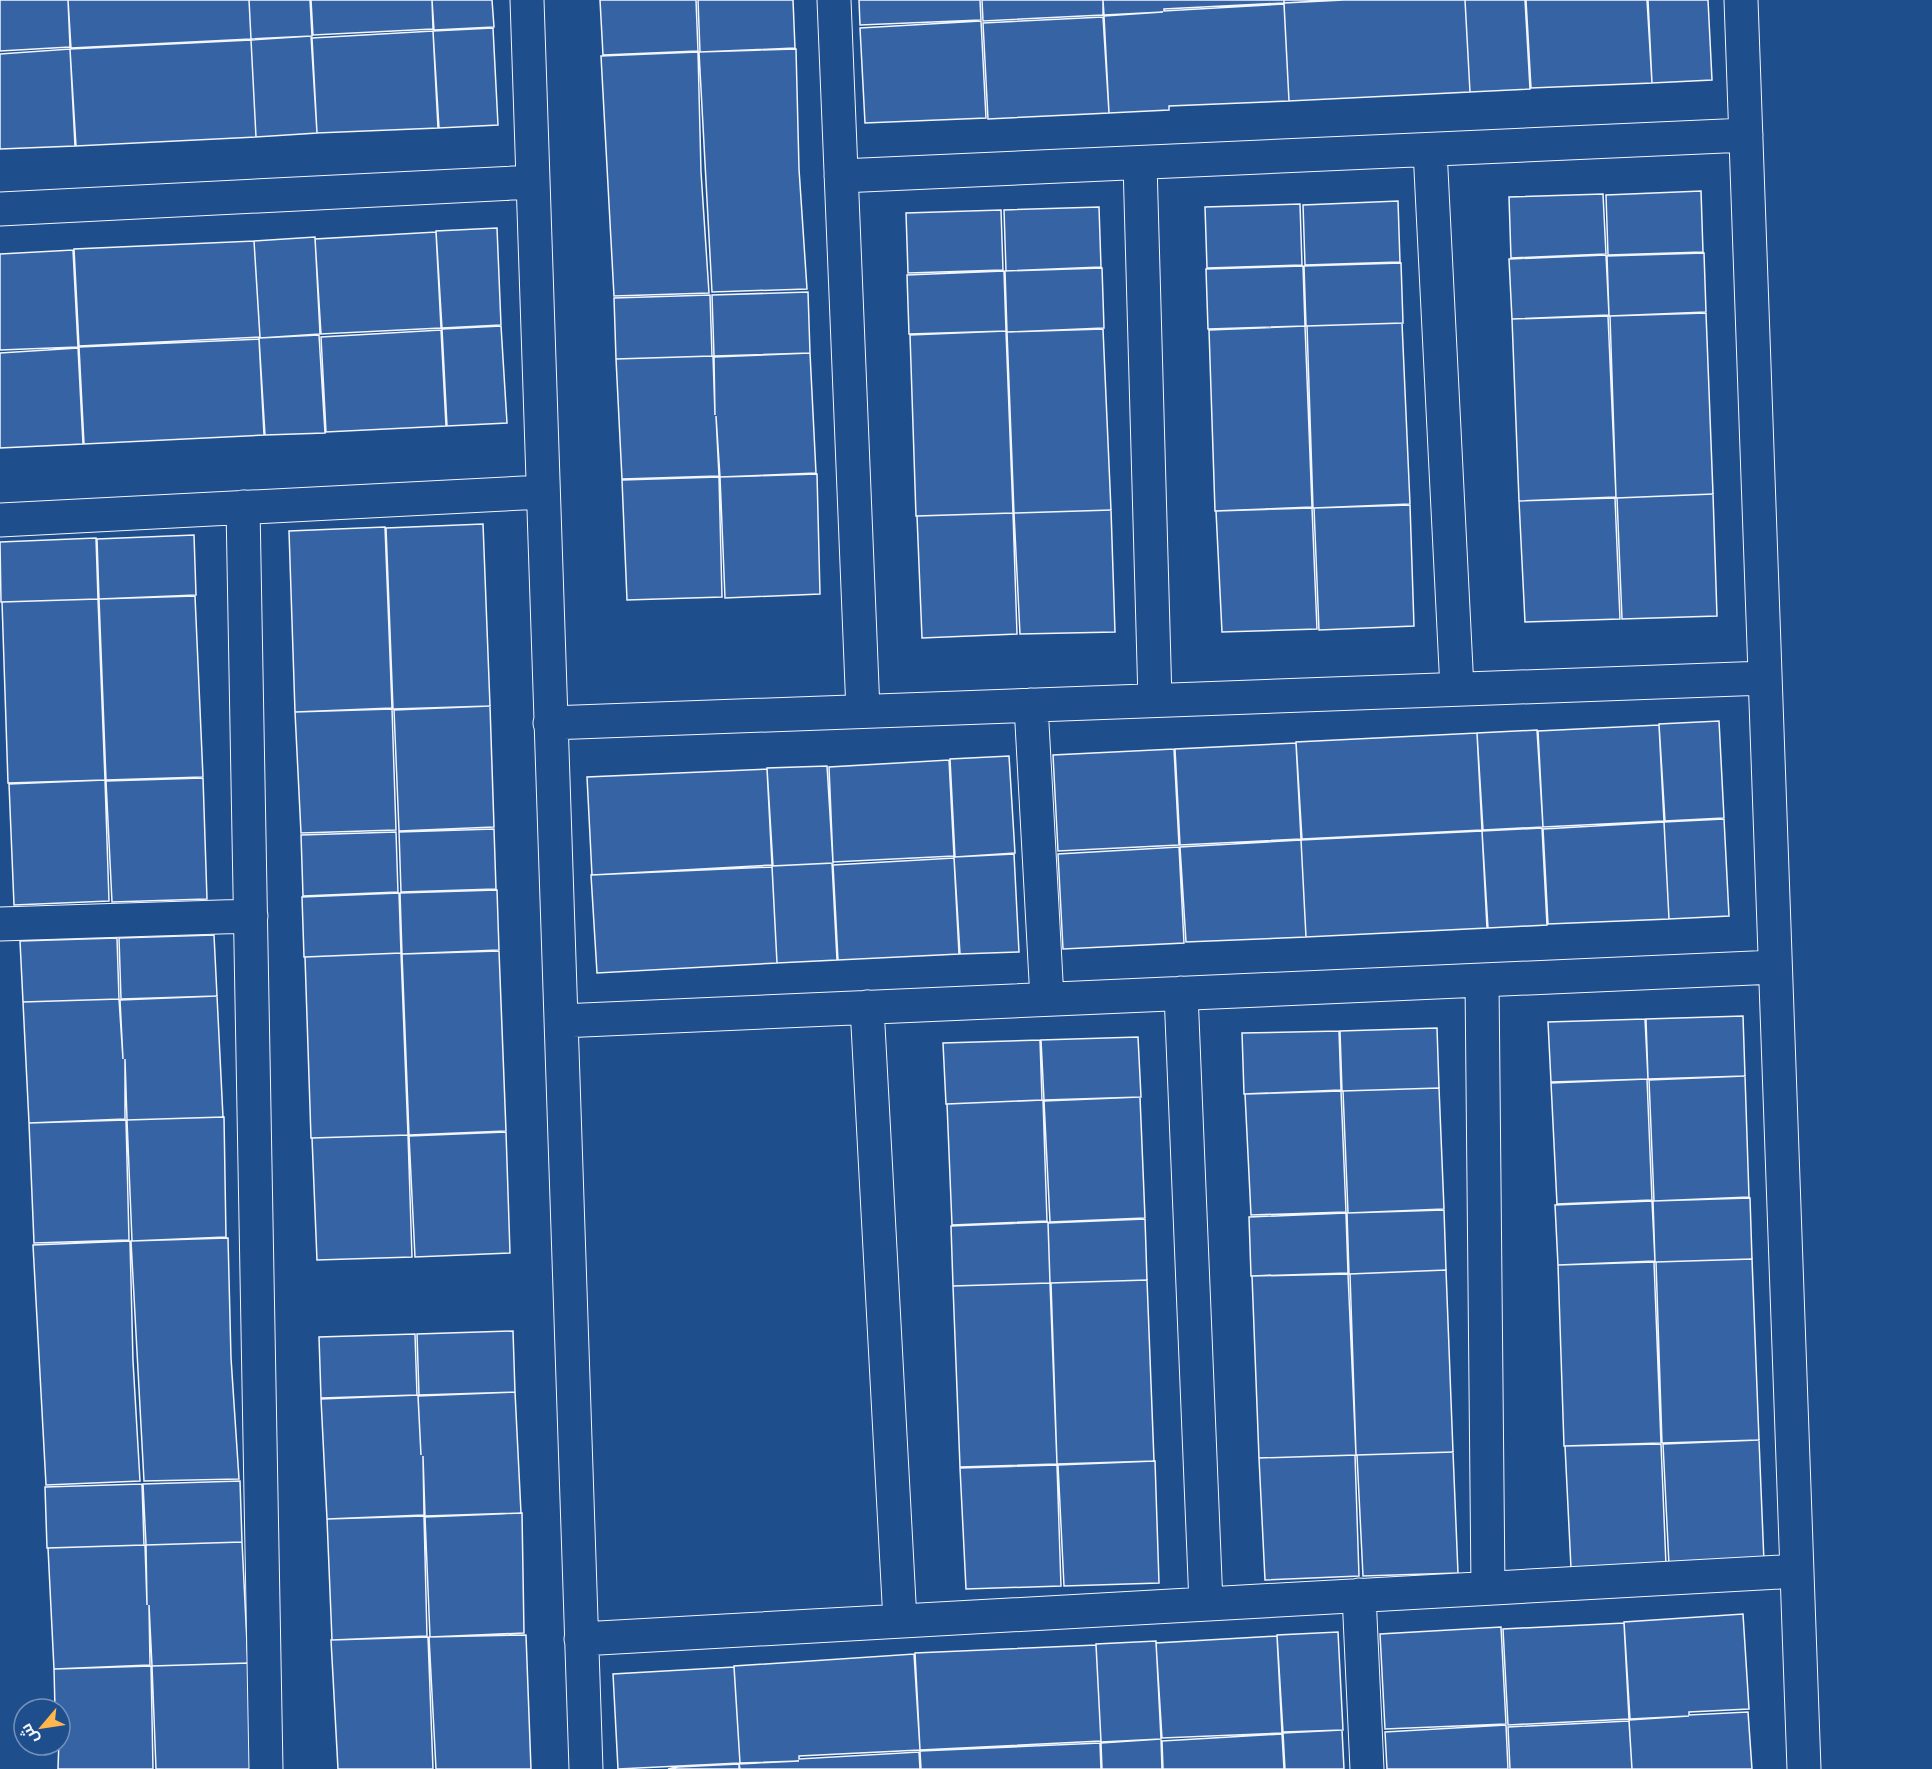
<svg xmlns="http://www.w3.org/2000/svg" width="1932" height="1769" viewBox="0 0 1932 1769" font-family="Manrope,Cairo,sans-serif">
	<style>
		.building { fill: #3563a3; stroke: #f2f6ff; stroke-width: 1.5 }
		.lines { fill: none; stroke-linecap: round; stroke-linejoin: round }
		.minor-casing { stroke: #f2f6ff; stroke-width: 35 }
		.minor { stroke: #1f4e8c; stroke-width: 33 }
	</style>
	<rect width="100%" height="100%" fill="#1f4e8c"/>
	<path class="building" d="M0 0H68L70 47 0 51Z
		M68 0H249L251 39 71 48Z
		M249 0H310L312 36 251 39Z
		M311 0H432L433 29 313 35Z
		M432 0H492L494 27 434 30Z
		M600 0H696L698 51 603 55Z
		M698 0H793L795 48 700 52Z
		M859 0H980L981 20 860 25Z
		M982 0H1103V15L983 21Z
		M1103 0H1284V3L1164 9V11L1284 4 1289 101 1169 106V110L1109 113 1104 16 1163 12 1104 15Z
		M1284 0H1337L1284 3Z
		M1344 0H1465L1470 92 1289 101 1284 3Z
		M1465 0H1525L1530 89 1470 92Z
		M1526 0H1647L1652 83 1531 88Z
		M1648 0H1708L1712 80 1652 83Z
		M1103 17 1109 113 988 119 983 23Z
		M981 21 986 118 865 123 860 28Z
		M493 28 498 125 439 128 433 31Z
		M433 31 438 128 317 133 312 38Z
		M311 36 317 133 256 137 251 40Z
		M251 40 256 137 76 146 70 49Z
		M70 49 75 146 0 149V54Z
		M796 49 799 169 807 289 712 292 699 52Z
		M698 52 701 172 709 293 614 296 601 56Z
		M1701 191 1703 252 1608 255 1606 195Z
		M1603 194 1606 254 1511 258 1509 197Z
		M1398 201 1400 262 1305 265 1303 205Z
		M1300 204 1302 265 1207 268 1205 207Z
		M1099 207 1101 267 1006 271 1004 210Z
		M1001 210 1003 270 908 273 906 213Z
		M497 228 501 325 442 328 436 231Z
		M436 232 441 328 321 334 315 239Z
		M315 237 320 334 260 338 254 241Z
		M254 241 260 337 79 346 74 249Z
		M73 250 78 347 0 350V254Z
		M1704 253 1706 312 1609 316 1607 256Z
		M1606 255 1609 315 1512 319 1509 259Z
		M1401 263 1403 323 1306 326 1304 266Z
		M1303 266 1305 326 1208 329 1206 269Z
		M1102 268 1104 328 1007 332 1005 271Z
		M1004 271 1006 331 909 334 907 275Z
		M808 292 810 353 714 356 712 295Z
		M710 295 712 356 616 359 614 298Z
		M1706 313 1713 494 1616 498 1610 316Z
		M1608 316 1616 497 1519 501 1512 319Z
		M1402 323 1410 504 1313 508 1307 326Z
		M501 326 507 423 447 426 442 329Z
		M1305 326 1312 507 1215 511 1209 330Z
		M1103 329 1111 510 1014 513 1007 332Z
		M441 330 446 426 326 432 321 337Z
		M1006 331 1013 513 916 516 910 335Z
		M319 335 325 433 265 435 259 338Z
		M259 339 264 435 84 444 79 347Z
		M78 348 83 444 0 448V353Z
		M810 353 816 473 720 477 716 416 719 476 622 479 616 359 713 356 715 415 714 357Z
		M817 474 820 594 725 598 720 477Z
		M719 477 722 597 627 600 622 480Z
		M1713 494 1717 616 1622 619 1617 498Z
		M1615 498 1620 619 1525 622 1519 501Z
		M1410 505 1414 626 1319 630 1314 508Z
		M1312 508 1317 629 1222 632 1216 511Z
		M1111 510 1115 632 1020 634 1014 513Z
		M1013 513 1017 634 922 638 917 516Z
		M483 524 490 706 393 709 386 528Z
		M385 527 392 708 295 712 289 531Z
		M194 535 196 595 99 599 97 539Z
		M96 538 98 599 1 602 0 542Z
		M195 596 203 777 106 780 99 599Z
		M98 599 105 780 8 783 2 602Z
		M490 706 494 827 399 831 394 710Z
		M392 709 396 830 301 833 295 712Z
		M1719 721 1724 818 1665 821 1659 724Z
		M1659 725 1664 821 1543 827 1538 731Z
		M1537 730 1543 827 1483 830 1477 733Z
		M1477 733 1482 830 1302 839 1296 742Z
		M1296 743 1301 839 1180 845 1175 749Z
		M1174 749 1179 845 1058 851 1053 755Z
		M1009 756 1015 853 955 857 950 759Z
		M949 760 954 856 833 862 829 767Z
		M827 766 833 863 773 866 767 768Z
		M767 769 772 865 592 875 587 777Z
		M203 778 207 899 112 902 106 781Z
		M105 780 109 901 14 905 9 784Z
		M1724 819 1729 916 1669 919 1664 822Z
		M1664 822 1669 919 1548 924 1543 829Z
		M1542 828 1547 925 1488 928 1482 831Z
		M494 829 496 889 401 892 399 832Z
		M1482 831 1487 928 1306 937 1301 840Z
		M396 832 398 892 303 896 301 835Z
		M1301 840 1306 937 1186 942 1180 847Z
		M1179 847 1184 943 1063 949 1058 854Z
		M1014 854 1019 952 960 954 954 857Z
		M954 858 959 954 838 960 833 865Z
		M832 863 837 960 777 963 772 866Z
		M772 867 777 963 597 973 591 875Z
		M497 890 499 950 402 954 400 893Z
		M399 893 401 953 304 957 302 897Z
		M214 935 217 996 121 999 119 938Z
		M117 938 119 999 23 1002 20 941Z
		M499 951 506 1131 409 1135 402 954Z
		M401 953 408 1135 311 1138 305 957Z
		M217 996 223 1117 127 1120 125 1059V1119L29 1123 23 1002 119 999 123 1059 120 1000Z
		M1743 1016 1745 1076 1648 1079 1646 1019Z
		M1645 1019 1648 1079 1551 1082 1548 1022Z
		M1437 1028 1439 1088 1342 1091 1340 1031Z
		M1339 1031 1341 1090 1244 1094 1242 1033Z
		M1138 1037 1141 1097 1044 1100 1041 1040Z
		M1040 1040 1042 1100 946 1104 943 1043Z
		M1745 1076 1749 1197 1654 1201 1649 1080Z
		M1647 1079 1652 1200 1557 1204 1551 1083Z
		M1439 1088 1444 1209 1348 1213 1343 1091Z
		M1341 1091 1346 1212 1251 1215 1245 1094Z
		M1140 1097 1145 1218 1050 1222 1044 1101Z
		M1043 1100 1047 1221 952 1225 947 1104Z
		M224 1117 226 1237 132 1241 127 1120Z
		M126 1120 129 1240 34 1243 29 1123Z
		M506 1132 510 1253 415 1257 409 1136Z
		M408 1135 412 1257 317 1260 312 1138Z
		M1750 1198 1752 1259 1655 1262 1653 1201Z
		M1652 1201 1655 1261 1558 1265 1555 1205Z
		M1444 1210 1446 1270 1349 1274 1347 1213Z
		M1346 1213 1348 1273 1251 1276 1249 1217Z
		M1145 1219 1147 1280 1050 1283 1048 1223Z
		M1048 1222 1050 1283 953 1286 951 1226Z
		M228 1238 231 1358 239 1479 144 1481 131 1241Z
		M130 1241 133 1361 140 1481 46 1485 33 1245Z
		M1752 1259 1759 1440 1662 1443 1656 1262Z
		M1654 1262 1661 1443 1564 1446 1558 1265Z
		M1446 1270 1453 1452 1356 1455 1350 1274Z
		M1348 1274 1356 1455 1259 1458 1252 1276Z
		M1147 1280 1154 1461 1057 1464 1051 1283Z
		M1050 1283 1057 1464 960 1467 953 1286Z
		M513 1331 515 1392 419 1395 417 1334Z
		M415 1334 417 1395 321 1398 319 1337Z
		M515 1392 521 1513 425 1516 423 1456 424 1515 327 1519 321 1399 418 1395 421 1455 418 1396Z
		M1759 1440 1764 1562 1669 1565 1663 1444Z
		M1661 1444 1666 1565 1571 1568 1565 1446Z
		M1453 1452 1458 1573 1363 1576 1357 1455Z
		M1355 1455 1359 1576 1265 1580 1259 1458Z
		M1155 1461 1159 1583 1064 1586 1058 1465Z
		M1057 1465 1061 1586 966 1589 960 1468Z
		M240 1481 242 1542 146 1545 143 1484Z
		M142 1484 144 1545 47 1548 45 1487Z
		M522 1513 524 1633 430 1637 425 1517Z
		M424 1516 427 1636 332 1640 327 1519Z
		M242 1542 248 1663 152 1666 149 1605 150 1665 54 1669 48 1548 145 1545 147 1605 146 1545Z
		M1743 1614 1749 1709 1689 1712V1715L1748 1712 1752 1769H1632L1629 1720 1689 1716 1630 1719 1624 1622Z
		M1624 1623 1629 1719 1508 1725 1503 1629Z
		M1501 1627 1506 1724 1385 1729 1380 1634Z
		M1338 1632 1343 1730 1283 1732 1277 1635Z
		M526 1635 531 1769H436L429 1637Z
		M1277 1636 1282 1733 1162 1738 1156 1643Z
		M428 1637 433 1769H338L331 1640Z
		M1156 1641 1161 1739 1101 1742 1096 1644Z
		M1096 1645 1101 1741 920 1750 915 1653Z
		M914 1654 920 1750 799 1756V1759L919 1752 920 1769H740L739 1764 799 1761 740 1763 734 1666Z
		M249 1663 251 1769H156L152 1666Z
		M151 1666 153 1769H58L60 1709H55L54 1669Z
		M734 1667 740 1763 618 1769 613 1674Z
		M1629 1721 1632 1769H1510L1508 1727Z
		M1506 1725 1508 1769H1387L1385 1732Z
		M1342 1730 1344 1769H1285L1283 1733Z
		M1282 1734 1284 1769H1163L1162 1741Z
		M1161 1739 1162 1769H1102L1101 1743Z
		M1100 1743 1101 1769H921L920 1751Z
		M739 1764V1769H668L678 1767Z"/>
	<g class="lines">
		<g class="minor-casing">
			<path id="minor" d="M527 0 586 1769
				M834 0 863 711
				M1741 0 1804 1769
				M1430 150 1457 689
				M1140 163 1155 700
				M841 176 1746 135
				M0 209 533 182
				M243 507 266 1769
				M0 520 543 492
				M1031 705 1047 999
				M550 723 1765 678
				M0 924 251 916
				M1482 981 1488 1588
				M1181 993 1206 1604
				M867 1007 900 1621
				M561 1021 1775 967
				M1359 1595 1367 1769
				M581 1639 1797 1571"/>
		</g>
		<use href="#minor" class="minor"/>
	</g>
	<g transform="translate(42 1727) rotate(241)"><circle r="28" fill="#1f4e8c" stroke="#7391ba" stroke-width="1.5"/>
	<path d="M0-4.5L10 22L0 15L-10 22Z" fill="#ffb74d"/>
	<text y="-9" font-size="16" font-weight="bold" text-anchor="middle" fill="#f2f6ff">ش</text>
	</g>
</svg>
